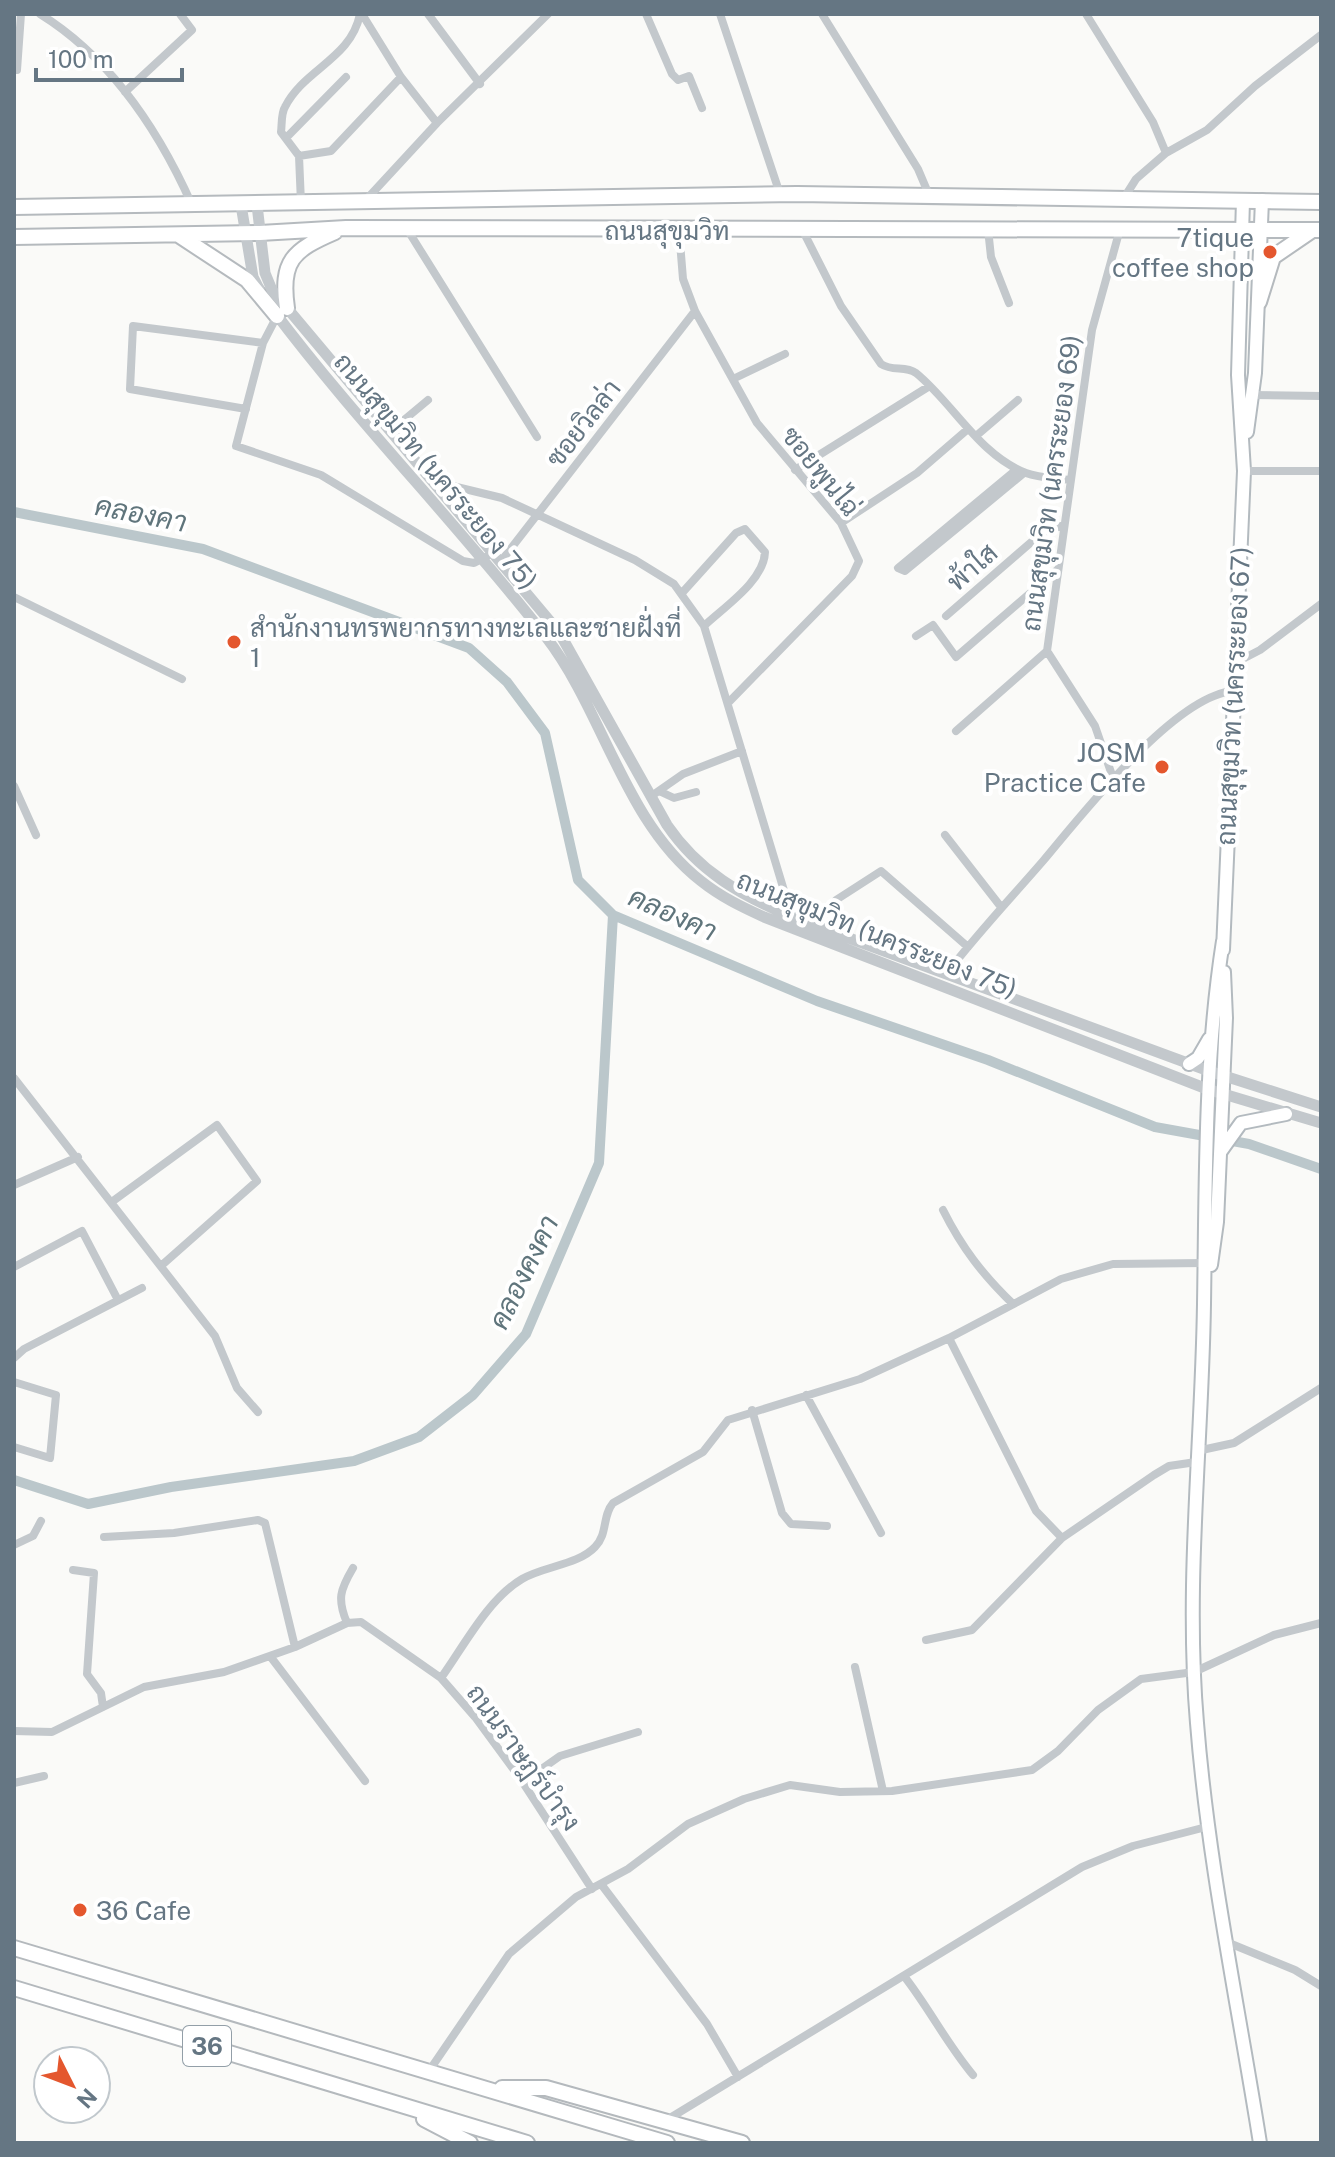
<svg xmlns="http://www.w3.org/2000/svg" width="1335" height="2157" viewBox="0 0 1335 2157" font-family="'Public Sans',Sarabun,sans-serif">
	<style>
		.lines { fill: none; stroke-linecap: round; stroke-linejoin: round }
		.canal { stroke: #bbc7cb; stroke-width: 10 }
		.secondary-casing { stroke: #b3babf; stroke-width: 16 }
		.primary-casing { stroke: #b5babe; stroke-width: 18 }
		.trunk-casing { stroke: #b4b9bd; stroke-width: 18 }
		.minor { stroke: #c3c8cc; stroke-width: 8 }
		.tertiary { stroke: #c3c8cc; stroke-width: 11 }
		.secondary { stroke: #fff; stroke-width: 12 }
		.primary { stroke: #fff; stroke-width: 14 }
		.trunk { stroke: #fff; stroke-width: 14 }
		.poi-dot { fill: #e4572e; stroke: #fff; stroke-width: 3 }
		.labels { text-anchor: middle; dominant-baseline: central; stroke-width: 8; stroke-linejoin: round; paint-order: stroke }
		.shield { fill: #fff; stroke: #939fa8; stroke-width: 2 }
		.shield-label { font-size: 24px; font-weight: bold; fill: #657683 }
		.street-label { font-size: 26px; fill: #657683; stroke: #fff }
		.poi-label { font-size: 26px; fill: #657683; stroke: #fff; text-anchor: end }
		.water-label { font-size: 28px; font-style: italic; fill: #60757c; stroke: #fff }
	</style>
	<rect width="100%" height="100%" fill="#fafaf8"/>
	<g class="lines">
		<path class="canal" d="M14 512 203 549 469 648 507 682 545 733 578 880 613 915 817 1001 988 1060 1155 1127 1249 1144 1321 1169
			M14 1480 88 1504 171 1487 354 1461 419 1437 473 1395 526 1334 599 1163 613 915"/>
		<g class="secondary-casing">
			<path id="secondary" d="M1247 432 1255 373 1262 200
				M1223 941C1204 1063 1206 1182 1204 1304 1202 1444 1185 1584 1197 1723 1208 1863 1238 2004 1260 2143
				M1223 950 1244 471 1238 375 1243 200
				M1189 1064 1198 1058 1209 1039
				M1221 1151 1241 1123 1286 1114
				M1211 1265 1217 1222 1226 1018 1224 972"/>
		</g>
		<g class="primary-casing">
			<path id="primary" d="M14 207 797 194 1321 202
				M180 236 247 280 277 316
				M14 237 260 233 346 228 1321 230
				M1259 302 1273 257 1311 231
				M287 308C280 261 293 250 335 232"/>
		</g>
		<g class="trunk-casing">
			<path id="trunk" d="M14 1948 667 2143
				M14 1988 527 2143
				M502 2088H546L742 2143
				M424 2119 470 2143"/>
		</g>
		<path class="minor" d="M40 14C111 58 159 131 192 205
			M362 14 401 77 437 123
			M428 14 480 84
			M646 14 672 74 678 80 689 76 702 108
			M720 14 780 194
			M822 14 918 169 929 195
			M1086 14 1153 122 1166 153
			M17 70 21 14
			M125 92 192 30 180 14
			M286 138 346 77
			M299 156 331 151 401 77
			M1124 198 1136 179 1166 153 1207 130 1255 86 1321 35
			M364 202 437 123 548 14
			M301 203 299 156 281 132C282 125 281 113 285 107 304 69 351 59 360 14
			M407 229 537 437
			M988 229 991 257 1009 303
			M679 230 683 279 695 311 757 423 841 523 859 561 852 576 728 703
			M803 231 841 306 881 364C893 372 905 365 916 373 953 403 979 455 1026 473 1039 478 1055 478 1069 480
			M277 316 263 343 236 446 321 475 463 561 474 563 495 552
			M733 379 785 354
			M1253 395 1321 396
			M246 409 130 389 133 326 263 343
			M392 430 428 400
			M976 436 1018 400
			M1017 469 898 568 905 571 1024 473
			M795 470 928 387
			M1244 471H1321
			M436 482 502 498 635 560 674 584 704 626 792 917
			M841 523 917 473 968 429
			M502 560 695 311
			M682 593 736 533 745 529 765 552C764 581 724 607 704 626
			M14 597 182 679
			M946 616 1043 532 1064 525
			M916 636 933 625 956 657 1057 570
			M1235 663 1260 650 1321 604
			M956 731 1047 651
			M1113 778 1095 726 1047 651 1092 330 1120 229
			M14 786 36 835
			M659 791 674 798 696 792
			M650 797 683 774 742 751
			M945 835 1001 907
			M836 900 881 871 968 947
			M947 973C977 934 1011 898 1043 861 1081 816 1174 696 1233 691
			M14 1078 215 1336 237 1388 258 1412
			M14 1185 78 1157
			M113 1201 217 1125 257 1181 162 1265
			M943 1210C962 1248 983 1275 1013 1304
			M14 1267 82 1231 118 1300
			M949 1338 1036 1511 1062 1538
			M14 1358 24 1349 142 1288
			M14 1382 56 1395 50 1458 14 1447
			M806 1395 881 1533
			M752 1410 782 1513 791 1524 827 1526
			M1197 1451 1234 1443 1321 1388
			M104 1537 174 1533 258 1520 265 1523 295 1647
			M14 1545 33 1536 41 1521
			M73 1570 94 1573 87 1674 101 1693 103 1707
			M347 1623C337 1599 340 1590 353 1568
			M926 1640 972 1630 1062 1538 1154 1475 1169 1466 1196 1462
			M270 1656 365 1781
			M855 1667 883 1791
			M441 1678C464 1646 488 1599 522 1579 544 1566 578 1565 595 1547 608 1534 602 1516 613 1503L703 1452 728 1420 860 1379 949 1338 1061 1279 1113 1264 1204 1263
			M14 1731 52 1732 144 1687 224 1672 295 1647 347 1623 361 1622 441 1678 475 1717 520 1778 592 1889
			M523 1782 560 1756 638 1732
			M14 1783 44 1776
			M601 1884 707 2024 738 2077
			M1229 1943 1295 1970 1321 1986
			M904 1976C929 2008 947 2044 973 2075
			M429 2071 509 1954 576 1897 628 1869 688 1824 744 1799 790 1785 840 1792 892 1791 1032 1770 1058 1751 1098 1710 1141 1679 1194 1672 1274 1635 1321 1623
			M665 2121 1082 1867 1133 1846 1210 1826"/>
		<path class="tertiary" d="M241 205 253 277 259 289
			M257 205 265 273 272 290 559 632 667 825C699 872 741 895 792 917L1209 1071 1321 1107
			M273 310C358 423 459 525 546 637 604 712 624 821 701 881 721 897 742 907 764 917L1207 1089 1321 1123"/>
		<use href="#secondary" class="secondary"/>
		<use href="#primary" class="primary"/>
		<use href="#trunk" class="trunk"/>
	</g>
	<g class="poi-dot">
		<circle cx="1270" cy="252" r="8"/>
		<circle cx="234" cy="642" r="8"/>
		<circle cx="1162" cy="767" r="8"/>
		<circle cx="80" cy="1910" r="8"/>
	</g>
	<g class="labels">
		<rect class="shield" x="183" y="2026" width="48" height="40" rx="6"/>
		<g class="shield-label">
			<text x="207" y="2046">36</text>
		</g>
		<g class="street-label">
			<text x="667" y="230">ถนนสุขุมวิท</text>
			<text transform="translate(583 423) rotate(-52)">ซอยวิลล่า</text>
			<text transform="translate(436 471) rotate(50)">ถนนสุขุมวิท (นครระยอง 75)</text>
			<text transform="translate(821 471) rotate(51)">ซอยพูนไฉ่</text>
			<text transform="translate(1051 483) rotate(-82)">ถนนสุขุมวิท (นครระยอง 69)</text>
			<text transform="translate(972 567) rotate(-41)">พ้าใส</text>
			<text transform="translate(1233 696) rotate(-87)">ถนนสุขุมวิท (นครระยอง 67)</text>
			<text transform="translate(877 934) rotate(22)">ถนนสุขุมวิท (นครระยอง 75)</text>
			<text transform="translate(524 1757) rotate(54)">ถนนราษฎร์บำรุง</text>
		</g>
		<g class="poi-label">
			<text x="1254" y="237">7tique<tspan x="1254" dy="30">coffee shop</tspan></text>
			<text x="250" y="627" text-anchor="start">สำนักงานทรพยากรทางทะเลและชายฝั่งที่<tspan x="250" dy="30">1</tspan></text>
			<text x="1146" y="752">JOSM<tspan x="1146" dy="30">Practice Cafe</tspan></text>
			<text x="96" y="1910" text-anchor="start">36 Cafe</text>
		</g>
		<g class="water-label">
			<text transform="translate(141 513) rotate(11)">คลองคา</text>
			<text transform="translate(673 913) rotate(24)">คลองคา</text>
			<text transform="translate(523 1272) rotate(-64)">คลองคงคา</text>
		</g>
	</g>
	<rect width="1335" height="2157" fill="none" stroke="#657683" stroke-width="32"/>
	<g transform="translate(72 2085) rotate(132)"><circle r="38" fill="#ffffff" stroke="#c1c8cd" stroke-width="2"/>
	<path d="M0-6L14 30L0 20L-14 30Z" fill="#e4572e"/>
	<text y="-12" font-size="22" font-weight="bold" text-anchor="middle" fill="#657683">N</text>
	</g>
	<path d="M36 68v12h146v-12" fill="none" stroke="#657683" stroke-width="4"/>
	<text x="48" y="68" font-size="24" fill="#657683" stroke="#ffffff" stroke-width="6" paint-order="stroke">100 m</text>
</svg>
